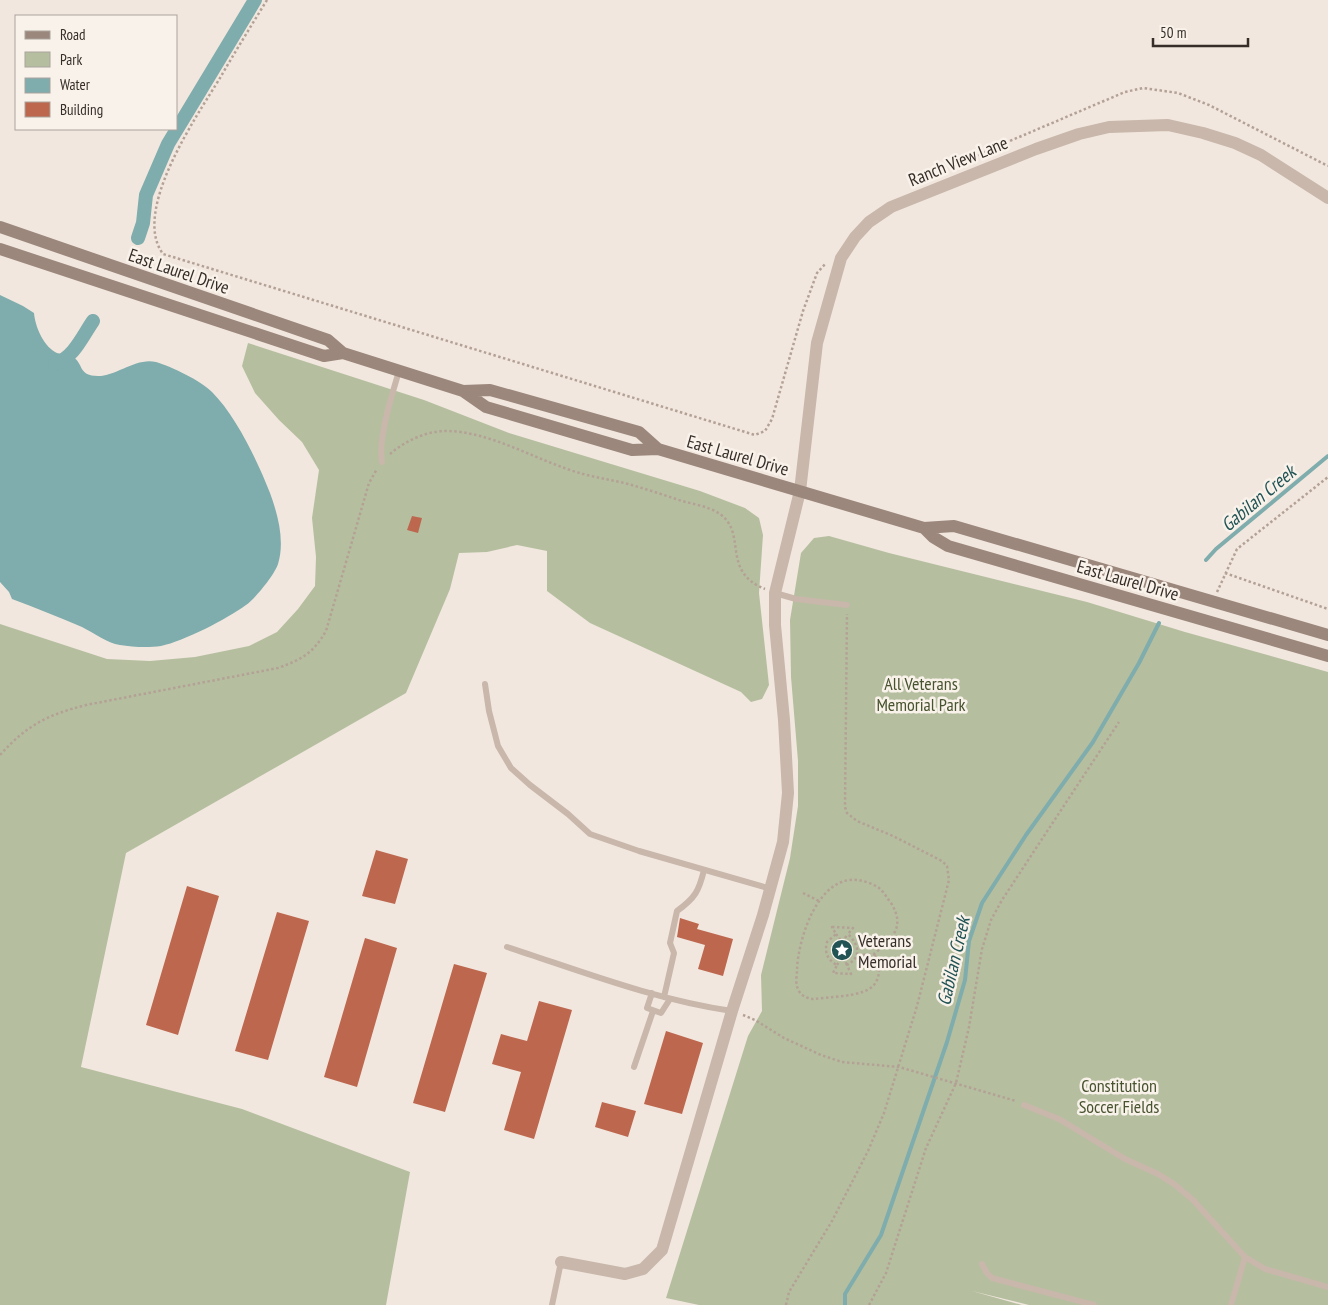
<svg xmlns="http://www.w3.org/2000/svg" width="1328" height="1305" viewBox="0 0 1328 1305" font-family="'PT Sans Narrow',sans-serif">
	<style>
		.green { fill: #b5bf9f }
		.water { fill: #7facac }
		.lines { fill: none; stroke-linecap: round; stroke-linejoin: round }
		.stream { stroke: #7facac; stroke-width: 4 }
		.canal { stroke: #7facac; stroke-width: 14 }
		.building { fill: #be674f }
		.path { stroke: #b4a195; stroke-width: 2.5; stroke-dasharray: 2.5 2.5; stroke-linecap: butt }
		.lane { stroke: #c8b7aa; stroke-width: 6 }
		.street { stroke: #c8b7aa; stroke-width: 12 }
		.secondary { stroke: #9c877c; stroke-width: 12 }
		.labels { text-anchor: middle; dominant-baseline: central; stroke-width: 5; stroke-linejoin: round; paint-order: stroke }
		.street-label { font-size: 18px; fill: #362d29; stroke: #f9f2ea }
		.park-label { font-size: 18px; fill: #47532f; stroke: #f9f2ea }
		.poi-label { font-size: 18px; fill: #362d29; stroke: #f9f2ea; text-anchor: start }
		.water-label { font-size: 19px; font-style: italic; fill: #215355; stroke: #f9f2ea }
	</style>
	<rect width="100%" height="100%" fill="#f1e7de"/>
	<path class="green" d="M248 343 424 400 509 433 700 491 745 508 759 518 763 535 759 593 769 685 762 699 751 702 741 692 590 623 547 591V551L517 545 487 552 459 553 450 589 406 693 126 853 81 1067 242 1109 410 1172 386 1305H0V624L107 659 150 661 195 657 249 646 277 632 298 609 315 586 316 557 312 518 319 470 302 442 279 420 255 393 242 366Z
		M829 536 889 553 1087 602 1185 632 1328 672V1305H1029L972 1291 1022 1305H699L666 1298 748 1036 762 1011 761 975 790 858 798 806V761L791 677 790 620 801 553 814 538Z"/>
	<path class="water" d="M0 295 23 306 34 313C35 326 43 345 55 352 60 355 67 353 73 357 84 364 78 376 98 376 116 376 137 357 156 362 172 367 200 380 212 392 236 416 258 462 270 493 278 515 285 541 278 564 275 574 255 599 246 605 227 619 184 641 161 646 148 648 132 647 120 645 107 643 94 633 82 627 59 617 36 608 12 599L9 592 0 582Z"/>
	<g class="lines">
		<path class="stream" d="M1206 560 1216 549 1328 456
			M845 1305V1294L881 1235 947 1042 965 980 969 941 982 903 1026 835 1093 742 1139 663 1159 623"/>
		<path class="canal" d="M138 238 143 223 146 195 168 144 255 0
			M55 364C74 357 82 337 93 321"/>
	</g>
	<path class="building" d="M412 516 422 518 418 533 407 530Z
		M376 850 408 859 395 904 362 896Z
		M187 886 219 896 178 1035 146 1025Z
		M277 912 309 921 268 1060 235 1051Z
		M680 918 699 924 697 929 733 939 723 976 698 969 705 945 677 937Z
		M365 938 397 948 357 1087 324 1077Z
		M454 964 487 973 445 1112 413 1103Z
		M539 1001 572 1010 534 1139 504 1130 521 1072 492 1064 501 1034 527 1041Z
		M666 1031 703 1043 682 1114 644 1104Z
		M602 1102 636 1111 628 1137 595 1127Z"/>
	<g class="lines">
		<path class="path" d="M267 0C251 26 235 52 220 78 197 116 131 211 163 254L755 435 765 431 772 419 803 311 817 273 826 263
			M951 168 991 149 1125 92 1143 88 1178 93 1209 105 1328 166
			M390 454C405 441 426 431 446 431 491 431 539 462 583 474 598 478 613 480 628 484 646 489 664 495 682 501 693 504 705 506 715 511 751 530 718 570 765 589
			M1225 573 1328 609
			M1217 592 1237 549 1328 477
			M0 755C27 725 47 715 86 705L278 668C303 659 313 653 326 631L369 483 377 469
			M803 893 819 901
			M832 927 853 928 848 934C859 945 862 957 847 965L851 974 833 973 837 965C828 960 824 953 827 942L836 934Z
			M836 934 842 942
			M838 950a3 3 0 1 1 6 0a3 3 0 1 1-6 0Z
			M841 947 842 942 848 934
			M842 953 847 965
			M858 955 874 954C892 939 906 927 891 903 887 898 884 892 879 888 873 884 865 881 858 880 818 875 798 939 797 970 797 976 795 983 798 989 800 995 806 998 813 999 828 997 850 997 865 991 881 985 882 967 874 954
			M837 965 842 957
			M743 1015 755 1020 784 1038 821 1055 842 1062 899 1067 1016 1101
			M786 1305 789 1292 832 1221 868 1151 884 1113 917 1006 949 880 947 866 942 861 893 836 857 821 847 813 845 807 847 614
			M869 1305 886 1273 926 1148 956 1083 969 1027 982 949 991 920 1002 900 1044 836 1119 722"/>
		<path class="lane" d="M382 462C378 437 392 395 399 371
			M775 593 796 599 847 605
			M485 684 489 711 498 746 511 768 530 785 568 814 590 834 639 851 771 889
			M507 947C581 971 655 1000 732 1011
			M652 993 647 1008 661 1013 670 999
			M664 997 674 953 670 943 677 911C695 898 699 891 704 870
			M634 1067 653 1011
			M1024 1105 1059 1119 1125 1159 1158 1174 1174 1184 1193 1200 1245 1257 1265 1269 1328 1287
			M982 1264 987 1273 992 1278 1094 1305
			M552 1305 561 1262
			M1231 1305 1245 1257"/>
		<path class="street" d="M561 1262 625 1274 643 1269 662 1250 732 1011 763 915 783 842 788 793 784 720 775 625V593L800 491 817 343 841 258 855 237 869 222 891 207 1036 149 1079 134 1109 127 1168 125 1203 133 1235 143 1261 155 1328 198"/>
		<path class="secondary" d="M0 227 328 340 343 353 463 391 486 407 632 450 658 449 924 528 954 526 1328 635
			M0 249 324 356 343 353
			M463 391 490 390 639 432 658 449
			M924 528 933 537 948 546 1328 656"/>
	</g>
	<defs>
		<g id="sight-disc" transform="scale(1.125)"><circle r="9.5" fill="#215355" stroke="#f9f2ea"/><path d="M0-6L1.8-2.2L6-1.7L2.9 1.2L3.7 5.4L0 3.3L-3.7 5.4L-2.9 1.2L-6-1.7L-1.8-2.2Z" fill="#fff"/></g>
	</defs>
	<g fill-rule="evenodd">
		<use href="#sight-disc" x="842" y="950"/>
	</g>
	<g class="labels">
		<g class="street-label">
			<text transform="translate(958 161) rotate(-22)">Ranch View Lane</text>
			<text transform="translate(179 271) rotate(19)">East Laurel Drive</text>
			<text transform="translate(738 455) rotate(16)">East Laurel Drive</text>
			<text transform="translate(1128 580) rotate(16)">East Laurel Drive</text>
		</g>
		<g class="park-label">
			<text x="921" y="683">All Veterans<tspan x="921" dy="21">Memorial Park</tspan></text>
			<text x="1119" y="1085">Constitution<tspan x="1119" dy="21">Soccer Fields</tspan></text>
		</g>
		<g class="poi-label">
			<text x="858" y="940">Veterans<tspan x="858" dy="21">Memorial</tspan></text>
		</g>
		<g class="water-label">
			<text transform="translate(1258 498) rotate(-40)">Gabilan Creek</text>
			<text transform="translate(953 961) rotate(-77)">Gabilan Creek</text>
		</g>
	</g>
	<rect x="15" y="15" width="162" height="115" fill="#f9f2ea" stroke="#aba39d"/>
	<rect x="25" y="31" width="25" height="8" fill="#9c877c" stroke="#aba39d"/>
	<text x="60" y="40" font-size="15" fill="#362d29">Road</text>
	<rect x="25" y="52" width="25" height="15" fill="#b5bf9f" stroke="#aba39d"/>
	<text x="60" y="65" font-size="15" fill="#362d29">Park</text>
	<rect x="25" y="78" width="25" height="15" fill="#7facac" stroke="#aba39d"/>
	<text x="60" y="90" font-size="15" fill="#362d29">Water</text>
	<rect x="25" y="102" width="25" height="15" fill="#be674f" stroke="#aba39d"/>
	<text x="60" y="115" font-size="15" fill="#362d29">Building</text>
	<path d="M1153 38v8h95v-8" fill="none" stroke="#362d29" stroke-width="2.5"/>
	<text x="1160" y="38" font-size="15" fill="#362d29" stroke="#f9f2ea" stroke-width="4" paint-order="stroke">50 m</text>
</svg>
